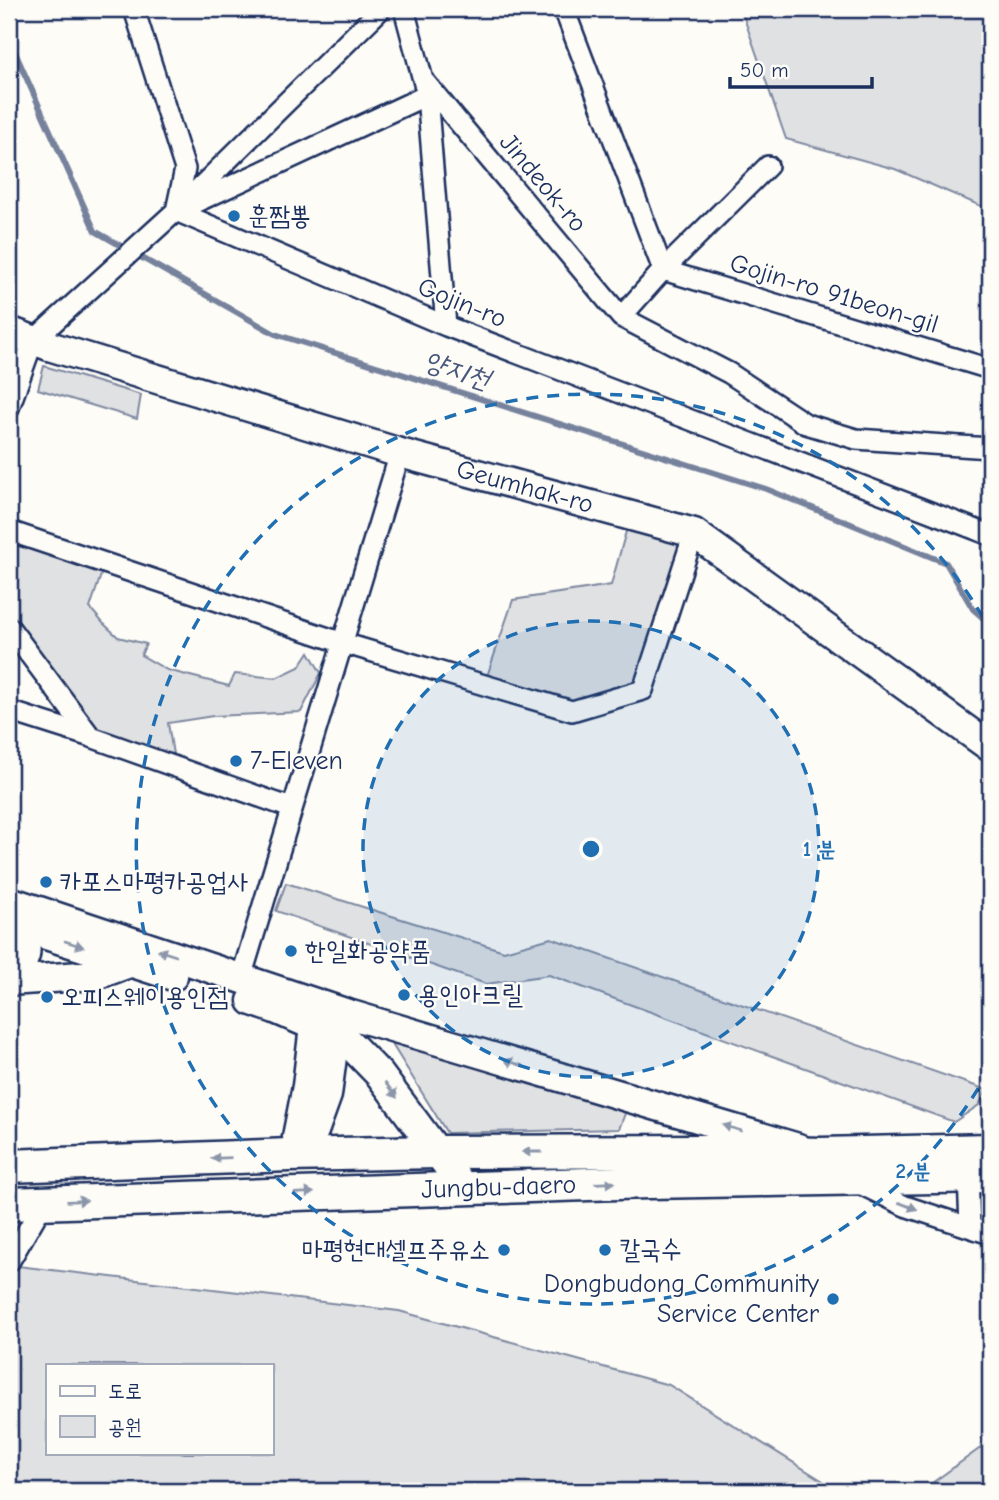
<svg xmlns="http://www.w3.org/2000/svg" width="999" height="1500" viewBox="0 0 999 1500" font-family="'Comic Neue','Poor Story',sans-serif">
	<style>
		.green { fill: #e0e1e3; stroke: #7e88a0; stroke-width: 2; fill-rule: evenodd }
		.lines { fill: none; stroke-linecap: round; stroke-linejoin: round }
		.stream { stroke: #76819c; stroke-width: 6 }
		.street-casing { stroke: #1b2f5e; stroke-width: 24 }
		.secondary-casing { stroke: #1b2f5e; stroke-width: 33 }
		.primary-casing { stroke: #1b2f5e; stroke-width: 37 }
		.street { stroke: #fdfcf7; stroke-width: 19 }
		.secondary { stroke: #fdfcf7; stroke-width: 28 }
		.primary { stroke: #fdfcf7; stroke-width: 32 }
		.oneway { fill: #8c96aa }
		.ring { fill: none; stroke: #1f6fb2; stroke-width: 3.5; stroke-dasharray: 12 9 }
		.poi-dot { fill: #1f6fb2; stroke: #fdfcf7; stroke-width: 2.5 }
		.labels { text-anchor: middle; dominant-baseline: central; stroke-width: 5; stroke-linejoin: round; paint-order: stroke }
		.street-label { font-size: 26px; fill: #1b2f5e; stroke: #fdfcf7 }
		.poi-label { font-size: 26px; fill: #1b2f5e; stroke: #fdfcf7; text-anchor: start }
		.water-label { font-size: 28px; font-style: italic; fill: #49587d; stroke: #fdfcf7 }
		.centre { fill: #1f6fb2; stroke: #fdfcf7; stroke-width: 3.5 }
		.ring-label { font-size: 21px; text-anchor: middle; font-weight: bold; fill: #1f6fb2; stroke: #fdfcf7; stroke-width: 5; stroke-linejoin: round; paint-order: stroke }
	</style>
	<rect width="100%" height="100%" fill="#fdfcf7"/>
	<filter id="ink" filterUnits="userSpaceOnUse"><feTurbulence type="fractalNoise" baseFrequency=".0143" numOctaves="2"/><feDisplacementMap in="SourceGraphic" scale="14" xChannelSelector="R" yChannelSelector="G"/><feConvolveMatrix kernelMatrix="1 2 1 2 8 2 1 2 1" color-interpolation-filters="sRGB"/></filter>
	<g filter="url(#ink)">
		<path class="green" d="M741 9H990V210L895 169 786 139Z
			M44 366 141 395 137 419 38 389Z
			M630 517 694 533 643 690 572 711 484 685 513 600 611 585Z
			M9 531 105 563 90 608 103 623 118 637 146 644 141 655 167 670 229 686 235 674 276 678 299 667 309 652 321 673 301 712 213 716 168 723 175 767 91 737 9 627Z
			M286 883 504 951 551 938 987 1090 979 1105 954 1122 549 975 486 984 276 911Z
			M385 1033 626 1111 619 1129 447 1133Z
			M9 1265 399 1311 669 1385 839 1491H9ZM47 1365H271V1453H47Z
			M986 1444 990 1447V1491H921Z"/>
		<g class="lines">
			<path class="stream" d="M9 39 95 231 275 334 766 489 946 563 973 609 990 624"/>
			<g class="street-casing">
				<path id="street" d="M134 9 185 169 176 211
					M404 9 427 95 446 326
					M564 9 663 270 990 369
					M425 82 621 317 729 373 806 424 856 439 990 448
					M190 205 427 95
					M176 211 446 326 990 535
					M621 317 663 270 768 166
					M9 408 33 341 176 211 381 9
					M9 531 343 643 572 711 643 690 694 533
					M9 627 91 737 9 711
					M91 737 291 808
					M241 978C293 803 348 628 400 453
					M968 1176 970 1226
					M858 1183 905 1206 990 1234
					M9 1262 44 1202"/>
			</g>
			<g class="secondary-casing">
				<g id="secondary">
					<path id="s1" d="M9 331 49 346 400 453 694 533 990 747"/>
					<path d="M9 901 348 1014 798 1148"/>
					<path d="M9 923 173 976"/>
					<path d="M9 978C28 961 28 952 23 927"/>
					<path d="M9 981 96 975 132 962"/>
					<path d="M252 1001 275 1009 345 1039 380 1075 464 1188"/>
					<path d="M297 1137 307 1086 314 1026"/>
					<path d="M289 1155 314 1131 327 1095 335 1034"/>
				</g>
			</g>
			<g class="primary-casing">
				<g id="primary">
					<path d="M9 1166 289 1155 437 1152 713 1151 821 1154 990 1150"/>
					<path id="s2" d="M9 1204 648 1182 990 1176"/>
				</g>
			</g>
			<use href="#street" class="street"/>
			<use href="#secondary" class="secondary"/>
			<use href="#primary" class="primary"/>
		</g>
		<defs><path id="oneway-solid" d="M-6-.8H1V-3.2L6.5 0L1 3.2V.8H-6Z" transform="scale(1.75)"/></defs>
		<g class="oneway">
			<use href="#oneway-solid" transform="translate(74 944) rotate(18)"/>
			<use href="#oneway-solid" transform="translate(167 953) rotate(-162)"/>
			<use href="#oneway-solid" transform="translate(514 1063) rotate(-163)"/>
			<use href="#oneway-solid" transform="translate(391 1090) rotate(53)"/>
			<use href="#oneway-solid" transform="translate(732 1128) rotate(-163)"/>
			<use href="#oneway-solid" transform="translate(532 1152) rotate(180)"/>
			<use href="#oneway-solid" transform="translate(221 1158) rotate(178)"/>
			<use href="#oneway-solid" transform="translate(605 1183) rotate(-2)"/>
			<use href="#oneway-solid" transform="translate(304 1193) rotate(-2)"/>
			<use href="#oneway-solid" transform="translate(77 1201) rotate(-2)"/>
			<use href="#oneway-solid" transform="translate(908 1206) rotate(21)"/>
		</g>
	</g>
	<circle cx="591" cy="849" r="228" fill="#1f6fb2" fill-opacity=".12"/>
	<g class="ring">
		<circle cx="591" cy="849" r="228"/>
		<path d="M989 1070A455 455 0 1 1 989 628"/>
	</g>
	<g class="poi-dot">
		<circle cx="234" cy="216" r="7"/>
		<circle cx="236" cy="761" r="7"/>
		<circle cx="46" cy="882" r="7"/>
		<circle cx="291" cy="951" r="7"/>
		<circle cx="404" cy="995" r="7"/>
		<circle cx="47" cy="997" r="7"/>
		<circle cx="504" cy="1250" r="7"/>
		<circle cx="605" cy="1250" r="7"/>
		<circle cx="833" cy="1299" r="7"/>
	</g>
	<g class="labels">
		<g class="street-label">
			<text transform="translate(543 183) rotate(50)">Jindeok-ro</text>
			<text transform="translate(834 294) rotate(17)">Gojin-ro 91beon-gil</text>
			<text transform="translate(462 303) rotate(22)">Gojin-ro</text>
			<text stroke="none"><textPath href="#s1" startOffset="539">Geumhak-ro</textPath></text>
			<text stroke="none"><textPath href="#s2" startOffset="490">Jungbu-daero</textPath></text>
		</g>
		<g class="poi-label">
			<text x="248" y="216">훈짬뽕</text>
			<text x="250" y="761">7-Eleven</text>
			<text x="60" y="882">카포스마평카공업사</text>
			<text x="305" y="951">한일화공약품</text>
			<text x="418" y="995">용인아크릴</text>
			<text x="61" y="997">오피스웨이용인점</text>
			<text x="490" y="1250" text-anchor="end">마평현대셀프주유소</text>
			<text x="619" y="1250">칼국수</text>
			<text x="819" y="1284" text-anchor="end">Dongbudong Community<tspan x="819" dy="30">Service Center</tspan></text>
		</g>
		<g class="water-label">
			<text transform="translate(457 370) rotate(18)">양지천</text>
		</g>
	</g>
	<circle cx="591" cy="849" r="10" class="centre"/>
	<g class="ring-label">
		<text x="819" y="856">1 분</text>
		<text x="913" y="1178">2 분</text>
	</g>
	<rect width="999" height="1500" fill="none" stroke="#fdfcf7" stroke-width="35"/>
	<rect x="18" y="18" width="964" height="1465" fill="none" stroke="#1b2f5e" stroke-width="2.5" filter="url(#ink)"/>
	<rect x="46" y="1364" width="228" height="91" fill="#fdfcf7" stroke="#a3aaba" stroke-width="2"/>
	<rect x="60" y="1386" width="35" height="10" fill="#fdfcf7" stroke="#a3aaba" stroke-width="2"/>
	<text x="108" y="1398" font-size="21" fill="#1b2f5e">도로</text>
	<rect x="60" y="1416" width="35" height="21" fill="#e0e1e3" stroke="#a3aaba" stroke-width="2"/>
	<text x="108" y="1434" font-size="21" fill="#1b2f5e">공원</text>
	<path d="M730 77v10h142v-10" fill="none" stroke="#1b2f5e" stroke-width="3.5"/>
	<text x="740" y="77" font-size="21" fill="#1b2f5e" stroke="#fdfcf7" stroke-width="5" paint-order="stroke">50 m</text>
</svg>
